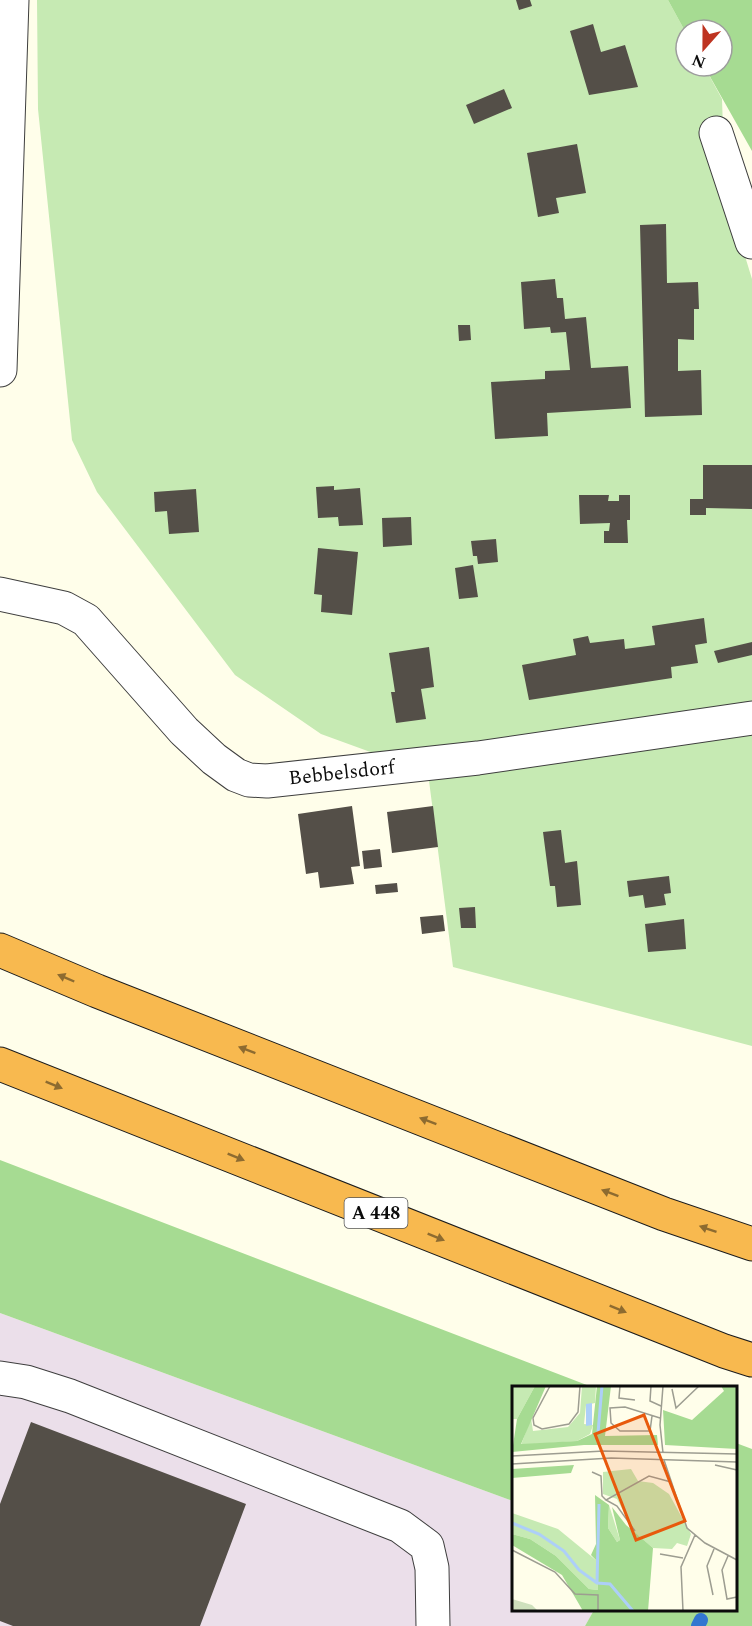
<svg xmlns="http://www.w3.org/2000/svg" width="752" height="1626" viewBox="0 0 752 1626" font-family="Spectral,serif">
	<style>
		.industrial { fill: #ebdfea }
		.green { fill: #c6eab3 }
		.forest { fill: #a6db92 }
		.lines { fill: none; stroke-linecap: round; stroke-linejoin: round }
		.stream { stroke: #3276d0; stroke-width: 14 }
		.building { fill: #544f48 }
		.minor-casing { stroke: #3e3e3e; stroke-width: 35 }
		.highway-casing { stroke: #1c1c1c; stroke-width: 35 }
		.minor { stroke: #fff; stroke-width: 33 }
		.highway { stroke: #f8b94f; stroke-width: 33 }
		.oneway { fill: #8d6b30 }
		.labels { text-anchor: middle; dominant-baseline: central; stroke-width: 6; stroke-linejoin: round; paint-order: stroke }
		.shield { fill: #fff; stroke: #545454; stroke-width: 1.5 }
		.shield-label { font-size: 18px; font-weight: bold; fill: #0b0b0b }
		.street-label { font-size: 20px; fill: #0b0b0b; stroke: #fff }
		.inset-river { fill: none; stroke: #adcff8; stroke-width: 3 }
		.inset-road { fill: none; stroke: #9d9d91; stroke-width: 1.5 }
		.view { fill: #e8590c; fill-opacity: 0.15; stroke: #e8590c; stroke-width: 3 }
		.inset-edge { fill: none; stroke: #0b0b0b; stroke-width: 3 }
	</style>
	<rect width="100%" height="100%" fill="#fffeea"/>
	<path class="industrial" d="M0 1313 513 1501 514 1610H594L585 1626H0Z"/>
	<path class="green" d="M37 0H668L686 33V66H704L722 99 725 191 752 279V1046L453 967 428 773 321 734 235 675 97 492 72 440 38 109Z"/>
	<path class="forest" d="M668 0H752V151L704 66H722V30H686V33Z
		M0 1160 592 1387 514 1388 513 1501 0 1313Z
		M736 1443 752 1449V1626H585L594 1610H736Z"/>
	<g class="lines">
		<path class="stream" d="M698 1626 701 1620"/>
	</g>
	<path class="building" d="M516 0H530L532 6 519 10Z
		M593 24 601 52 625 45 638 87 589 95 570 31Z
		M504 89 512 108 474 124 466 105Z
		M577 144 586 193 556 198 559 213 538 217 527 153Z
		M666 224 667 283 698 282 699 309H694V340L678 339V371L701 370 702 415 645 417 640 225Z
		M555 279 557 298H563L565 319 586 317 591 368 628 366 631 408 547 413 548 436 495 439 491 382 545 379V371L570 370 566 332 551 333 550 327 524 329 521 282Z
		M458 325H470L471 340 459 341Z
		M703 465H752V509L706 508V515H690V499H703Z
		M334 486V490L360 488 363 525 339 526 338 517 318 518 316 487Z
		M196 489 199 532 169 534 167 511 155 512 154 492Z
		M579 495H609L608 501H619V495H630V520H627L628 543H604V531H609L610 523 580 524Z
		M411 517 412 545 383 547 382 518Z
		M496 539 498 562 478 564 477 556H473L471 541Z
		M318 548 358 552 352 615 321 612 322 595 314 594Z
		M473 565 478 597 459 599 455 568Z
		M704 618 707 643 695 645 698 663 671 667 672 678 529 700 522 665 576 655 573 639 588 636 590 643 624 639 625 649 655 645 652 626Z
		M752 642V655L718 663 714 651Z
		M429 647 434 687 421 689 426 719 396 723 391 692H395L389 653Z
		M352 806 360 866 351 867 354 884 320 888 318 872 306 874 298 814Z
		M433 806 438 847 392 853 387 812Z
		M561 830 565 863 577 861 581 905 557 907 555 886H550L543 832Z
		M380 849 382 867 364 869 362 851Z
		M669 876 671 893 664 894 666 905 645 908 643 895 629 897 627 881Z
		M397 883 398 892 376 894 375 885Z
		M475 907 476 928H461L459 908Z
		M443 915 445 931 422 934 420 917Z
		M684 919 686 949 648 952 645 924Z
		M31 1422 246 1504 200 1626H13L0 1621V1504Z"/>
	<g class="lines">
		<g class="minor-casing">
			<g id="minor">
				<path d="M716 133 752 242"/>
				<path d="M0 370 12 0"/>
				<path id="s1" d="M0 594 64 608 86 620 184 731 214 759 236 775 249 780 267 781 478 758 752 718"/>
				<path d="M0 1378 26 1382 70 1396 400 1526 427 1546 432 1568 433 1626"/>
			</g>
		</g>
		<g class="highway-casing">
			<path id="highway" d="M0 950 97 991 664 1214 752 1244
				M0 1064 724 1351 752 1360"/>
		</g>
		<use href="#minor" class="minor"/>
		<use href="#highway" class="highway"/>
	</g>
	<defs><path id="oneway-solid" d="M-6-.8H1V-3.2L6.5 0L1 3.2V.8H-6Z" transform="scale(1.5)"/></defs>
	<g class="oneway">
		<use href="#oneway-solid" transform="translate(66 978) rotate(-157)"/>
		<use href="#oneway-solid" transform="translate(247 1050) rotate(-159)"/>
		<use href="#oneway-solid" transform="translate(54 1085) rotate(22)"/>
		<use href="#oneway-solid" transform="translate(428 1121) rotate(-159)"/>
		<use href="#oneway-solid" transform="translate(236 1157) rotate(22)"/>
		<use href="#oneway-solid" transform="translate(610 1193) rotate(-159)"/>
		<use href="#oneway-solid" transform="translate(708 1229) rotate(-161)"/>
		<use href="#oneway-solid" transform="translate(436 1237) rotate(22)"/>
		<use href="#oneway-solid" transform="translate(618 1309) rotate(22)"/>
	</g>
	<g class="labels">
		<rect class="shield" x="344.5" y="1198" width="63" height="30" rx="4.5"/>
		<g class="shield-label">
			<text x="376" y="1213">A 448</text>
		</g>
		<g class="street-label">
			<text stroke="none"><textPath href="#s1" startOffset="414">Bebbelsdorf</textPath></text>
		</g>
	</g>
	<g transform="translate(512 1386)">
		<rect width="225" height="225" fill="#fffeea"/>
		<path d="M0 0H23L5 33H0ZM70 0H84L83 17 74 19 72 38 81 39 78 48 65 55 9 59 19 32 21 45 56 41 68 27ZM119 83 126 95 141 97 157 108 179 148 175 160 165 157 160 163 141 162 123 147 105 113 91 108V86ZM97 119 108 154 105 156 96 142ZM0 127 46 143 85 175 86 204 77 203 44 170 18 153 0 148Z" fill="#c6eab3"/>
		<path d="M23 0H34L9 58 65 55 80 48 85 0H99L93 50 145 49 146 59H72L0 66 5 33ZM209 0H225V63L153 59 151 24 180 34 212 5ZM62 79 59 87 0 92V83ZM83 109 97 119 96 142 105 156 108 154 100 121 114 139 141 162 136 225H71L50 189 0 159V148L18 153 44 170 77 203 86 204 85 175 79 169 84 158Z" fill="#a6db92"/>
		<path d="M0 213 20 219 26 225H0Z" fill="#cee0bc"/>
		<path d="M80 17V39L74 40V18Z" fill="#adcff8"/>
		<path class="inset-river" d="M86 47 90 0M0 137 27 148 52 165 67 184 85 197 98 198 121 225M85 197 87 118"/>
		<path class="inset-road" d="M38 0 21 32 22 39 30 43 57 38 66 26 68 0M108 0 107 12 123 14M139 0 138 15 149 20M160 3 164 22 187 0M140 30 138 45H108L99 37 98 22 113 21 148 32M151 67 148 39 151 0M0 70 92 65 225 68M152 74 175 142 193 157 225 174M0 78 99 72 225 76M203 79 225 84M80 86 89 90 90 110 94 114M123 145 105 120 94 114 137 90 159 96M0 164 43 186 63 208 86 209V225M148 168 171 172M216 170 210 184 215 213 225 211M201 209 195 180 202 163M171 225 169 181 183 149"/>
		<path class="view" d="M132 29 173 135 124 154 83 48Z"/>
		<rect width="225" height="225" class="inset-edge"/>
	</g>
	<g transform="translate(704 48) rotate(201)"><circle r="28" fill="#ffffff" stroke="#9d9d9d" stroke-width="1.5"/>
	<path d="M0-4.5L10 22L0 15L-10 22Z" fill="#be3421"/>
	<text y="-9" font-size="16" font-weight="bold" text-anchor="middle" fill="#0b0b0b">N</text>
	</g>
</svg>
